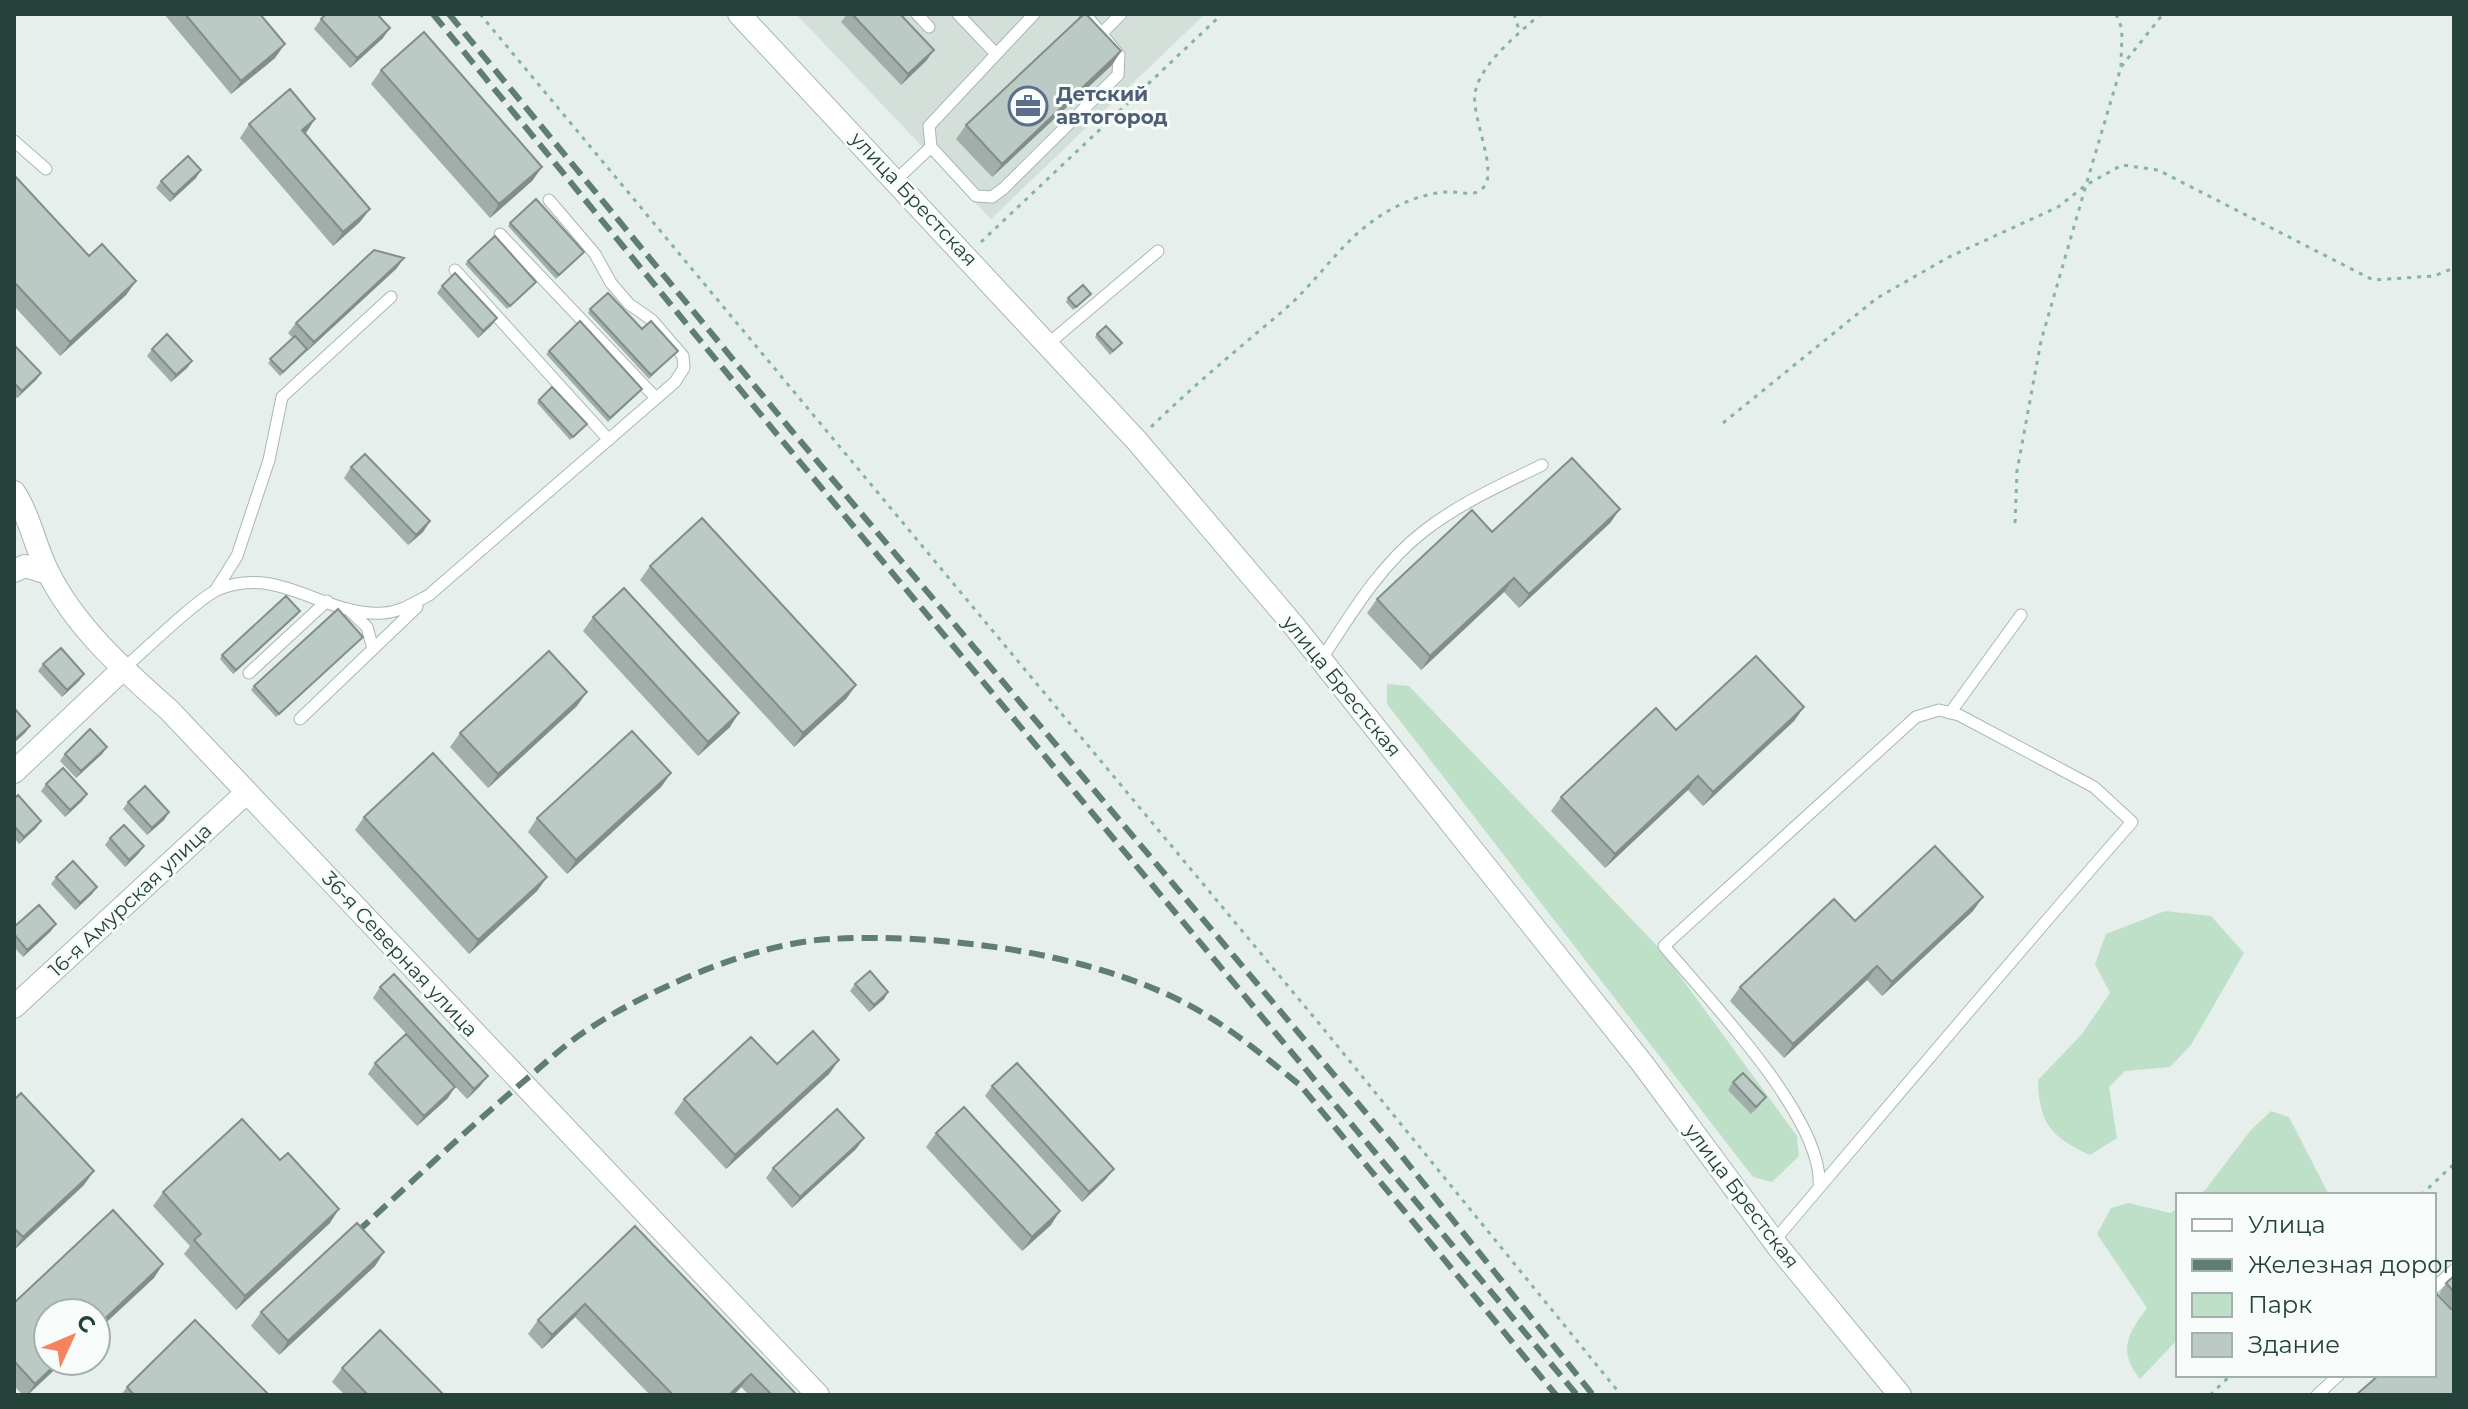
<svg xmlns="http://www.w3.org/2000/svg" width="2468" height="1409" viewBox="0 0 2468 1409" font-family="Montserrat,sans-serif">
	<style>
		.built { fill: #d4dfda }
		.green { fill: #bfe0c8 }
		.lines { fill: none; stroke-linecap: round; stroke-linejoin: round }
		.lane-casing { stroke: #a8b8b2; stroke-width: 13 }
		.street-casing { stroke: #a8b8b2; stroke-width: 24 }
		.path { stroke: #86b3a5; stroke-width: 3; stroke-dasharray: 4 6; stroke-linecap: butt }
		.lane { stroke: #fff; stroke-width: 11 }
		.street { stroke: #fff; stroke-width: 22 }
		.rail { stroke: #5f7d75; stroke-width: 6; stroke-dasharray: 16 8; stroke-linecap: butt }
		.wall { fill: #a1aea9 }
		.shaded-wall { fill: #838d89 }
		.building { fill: #bbcac4; stroke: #838d89; stroke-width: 2 }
		.labels { text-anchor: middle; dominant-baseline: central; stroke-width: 6; stroke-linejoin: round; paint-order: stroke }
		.service-label { font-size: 20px; font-weight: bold; fill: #4e5e75; stroke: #f7fbf9; text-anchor: start }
		.street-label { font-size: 20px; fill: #24423a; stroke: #f7fbf9 }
	</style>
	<rect width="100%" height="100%" fill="#e6efeb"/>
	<path class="built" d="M796 14H1205L991 219Z"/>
	<path class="green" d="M1387 684 1409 686 1661 950 1797 1136 1799 1156 1772 1182 1753 1177 1387 704Z
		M2165 911 2211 916 2244 953 2191 1045 2170 1067 2125 1071 2109 1087 2117 1138 2090 1155C2051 1137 2039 1124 2038 1080L2082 1034 2110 993 2095 964 2106 934Z
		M2271 1111 2289 1117 2329 1195H2198L2205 1190 2251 1130Z
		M2129 1203 2170 1213 2178 1208V1339L2140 1379C2117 1350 2128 1334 2147 1308L2097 1234 2111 1208Z"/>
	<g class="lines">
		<g class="lane-casing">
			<path id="lane" d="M917 14 929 27
				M958 14 995 53
				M1034 14 929 126 931 147 976 196 992 197 1004 188 1118 75 1119 55 1085 14
				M1103 32 1121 14
				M14 141 46 169
				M896 180 931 147
				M500 234 656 398
				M455 270 609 440
				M1048 344 1158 251
				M215 591 237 556 269 460 282 397 391 297
				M348 609 367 627 373 649
				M1321 660C1351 614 1380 565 1424 531 1460 503 1501 485 1542 465
				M123 669C144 651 196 600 217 590 278 563 324 617 383 613 400 612 414 603 429 595L675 382 684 368 683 356 652 320 629 304 611 283 595 254 549 200
				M249 673 327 601
				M1950 713 2021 615
				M300 719 417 607
				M1774 1241C1893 1101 2011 960 2132 822L2094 787 1959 715 1939 710 1916 717 1664 946C1707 998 1826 1120 1819 1188
				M2434 1288 2454 1270
				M2317 1395 2339 1375"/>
		</g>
		<g class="street-casing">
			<path id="street" d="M739 14 1137 441 1295 627 1642 1063 1779 1248 1900 1395
				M14 492C30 516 35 547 48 572 75 627 125 671 170 711L818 1395
				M14 571 25 566 48 573
				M14 772 123 669
				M14 1007 246 793"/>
		</g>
		<path class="path" d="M480 14 1322 1027 1621 1395
			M1514 14 1520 33
			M2116 14 2122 29 2121 67
			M981 242 1222 14
			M1723 423 1877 298 1949 257 2058 207 2086 185 2122 165 2158 170 2373 280 2434 276 2454 268
			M1151 427C1194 385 1239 348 1284 310 1318 281 1341 241 1380 216 1400 203 1424 193 1448 192 1460 191 1473 198 1483 188 1499 172 1471 117 1475 93 1481 62 1518 35 1540 14
			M2015 523 2017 471 2041 341 2086 185 2121 67 2163 14
			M2421 1195 2454 1164
			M2210 1395 2231 1375"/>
		<use href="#lane" class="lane"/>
		<use href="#street" class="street"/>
		<path class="rail" d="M433 14 780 438 1577 1395
			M449 14 791 430 1393 1145 1593 1395
			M357 1232C412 1182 466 1130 523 1082 543 1065 562 1047 584 1032 647 990 753 943 830 939 940 933 1085 952 1183 1002 1226 1024 1264 1056 1301 1086L1556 1395"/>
	</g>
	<path class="wall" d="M164 14H260L275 58 231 94Z
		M847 14H900L934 50 926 61 901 85 841 22Z
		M321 19 383 38 350 68 314 29Z
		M1121 51 1112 65 992 177 956 139 966 125Z
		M381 70 542 167 532 181 490 218 371 84Z
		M249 124 305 133 360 222 333 246 240 138Z
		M14 175 89 256 136 281 126 295 60 356 14 306Z
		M196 178 170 202 156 188 161 181Z
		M510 223 584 252 556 279 508 226Z
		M404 258 396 269 280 376 268 363 293 338 288 333 296 323Z
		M468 261 534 285 507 309 465 264Z
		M442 286 492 325 478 338 437 293Z
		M1088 297 1073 310 1066 302 1068 298Z
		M590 309 642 329 678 351 649 379 588 313Z
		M1097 334 1122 343 1110 355 1095 337Z
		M14 348 41 373 36 380 17 398 14 396Z
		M152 349 192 361 187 368 171 382 147 356Z
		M549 351 640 392 608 422 546 354Z
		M539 400 587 424 570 440 537 403Z
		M351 467 430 521 423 532 408 545 344 478Z
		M1620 509 1610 523 1519 608 1504 592 1421 670 1367 613 1377 599 1492 532Z
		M650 566 856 685 846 699 794 747 640 580Z
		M297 615 233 674 220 659 222 655Z
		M593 617 730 727 698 756 583 631Z
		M363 637 276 717 251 690 254 686Z
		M43 664 84 674 79 681 62 697 38 671Z
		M577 706 488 788 450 747 460 733Z
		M1804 707 1794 721 1703 806 1688 790 1605 868 1551 811 1561 797 1676 730Z
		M107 747 102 754 76 778 60 761 65 754Z
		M671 773 661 787 567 874 528 832 537 818Z
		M46 784 87 794 82 801 65 817 41 791Z
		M14 799 41 821 36 828 19 844 14 838Z
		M128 802 169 812 164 820 147 835 123 809Z
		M364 817 547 877 537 891 469 954 355 830Z
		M110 838 144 846 139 853 125 867 105 845Z
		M56 877 92 894 75 910 51 884Z
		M1973 911 1882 996 1867 980 1784 1058 1730 1001 1740 987 1855 921Z
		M14 927 51 931 23 957 14 947Z
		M855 984 888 992 884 999 869 1012 850 991Z
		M380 987 488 1076 480 1086 467 1099 373 998Z
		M839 1060 829 1074 726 1169 674 1113 684 1099 777 1064Z
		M375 1063 448 1098 417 1126 368 1074Z
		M1733 1082 1761 1104 1751 1114 1728 1090Z
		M992 1086 1106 1179 1082 1202 985 1096Z
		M14 1100 84 1185 14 1250Z
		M936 1133 1051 1225 1022 1251 926 1147Z
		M864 1138 856 1149 792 1208 766 1178 773 1168Z
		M163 1192 330 1223 236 1310 184 1254 190 1246 153 1206Z
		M635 1226 797 1395H749L741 1387 734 1395H650L575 1317 542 1349 528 1334 538 1320Z
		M384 1252 375 1266 279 1355 251 1326 261 1312Z
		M2454 1276V1395L2374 1379 2371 1375H2434L2452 1309 2439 1294 2446 1283Z
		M154 1278 48 1361H64L28 1395H23L14 1386V1303Z
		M342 1368 444 1395H345L332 1382Z
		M127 1387 269 1395H121Z"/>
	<path class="shaded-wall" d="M390 28 383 38 350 68 357 58Z
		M285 44 275 58 231 94 241 81Z
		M934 50 926 61 901 85 908 74Z
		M1121 51 1112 65 992 177 1002 164Z
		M315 119 306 133 293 144 302 130Z
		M542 167 532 181 490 218 499 204Z
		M201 170 196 178 170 202 174 195Z
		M370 209 360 222 333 246 343 232Z
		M404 258 396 269 306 352 314 342Z
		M136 281 126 295 60 356 70 342Z
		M497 318 492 325 478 338 483 331Z
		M192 361 187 368 171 382 176 375Z
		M41 373 36 380 17 398 22 391Z
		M1620 509 1610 523 1519 608 1529 594Z
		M430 521 423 532 408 545 416 535Z
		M1514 578 1504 592 1421 670 1430 656Z
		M300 611 297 615 233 674 236 670Z
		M84 674 79 681 62 697 67 690Z
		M856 685 846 699 794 747 803 733Z
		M587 692 577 706 488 788 498 774Z
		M1804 707 1794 721 1703 806 1713 792Z
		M739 713 730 727 698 756 708 742Z
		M30 726 25 733 14 743V740Z
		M107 747 102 754 76 778 81 771Z
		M671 773 661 787 567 874 576 860Z
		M1698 776 1688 790 1605 868 1615 854Z
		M87 794 82 801 65 817 70 810Z
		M169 812 164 820 147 835 152 828Z
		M41 821 36 828 19 844 24 837Z
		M144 846 139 853 125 867 129 860Z
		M547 877 537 891 469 954 478 940Z
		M97 887 92 894 75 910 80 903Z
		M1983 897 1973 911 1882 996 1892 982Z
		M56 924 51 931 23 957 27 950Z
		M1877 966 1867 980 1784 1058 1793 1044Z
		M888 992 884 999 869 1012 874 1005Z
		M839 1060 829 1074 726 1169 735 1155Z
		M488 1076 480 1086 467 1099 474 1089Z
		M455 1087 448 1098 417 1126 424 1116Z
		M864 1138 856 1149 792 1208 800 1197Z
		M1114 1169 1106 1179 1082 1202 1089 1192Z
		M94 1171 84 1185 14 1250 23 1237Z
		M339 1209 330 1223 236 1310 245 1296Z
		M1060 1211 1051 1225 1022 1251 1032 1237Z
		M384 1252 375 1266 279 1355 288 1341Z
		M163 1264 154 1278 96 1332V1327Z
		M585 1304 575 1317 542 1349 552 1335Z
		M59 1361H64L27 1395 35 1384Z
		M751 1374 741 1387 734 1395H729Z"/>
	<path class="building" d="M185 14H260L285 44 241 81Z
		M326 14H377L390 28 357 58 321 19Z
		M852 14H900L934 50 908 74Z
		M1084 14H1086L1121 51 1002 164 966 125Z
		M424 32 542 167 499 204 381 70Z
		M290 89 315 119 302 130 370 209 343 232 249 124Z
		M188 156 201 170 174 195 161 181Z
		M14 175 89 256 102 244 136 281 70 342 14 282Z
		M536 199 584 252 559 275 510 223Z
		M495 236 536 282 510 306 468 261Z
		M374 250 404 258 314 342 296 323Z
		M455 273 497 318 483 331 442 286Z
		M1083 285 1091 294 1076 307 1068 298Z
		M608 293 642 329 651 321 678 351 651 375 590 309Z
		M580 321 642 389 610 418 549 351Z
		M1106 326 1122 343 1113 351 1097 334Z
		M167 334 192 361 176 375 152 349Z
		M295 336 307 349 283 372 270 359Z
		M16 347 41 373 22 391 14 383V348Z
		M552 387 587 424 573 437 539 400Z
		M365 454 430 521 416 535 351 467Z
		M1572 458 1620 509 1529 594 1514 578 1430 656 1377 599 1472 510 1492 532Z
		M702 518 856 685 803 733 650 566Z
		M624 588 739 713 708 742 593 617Z
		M286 596 300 611 236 670 222 655Z
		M338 609 363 637 279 714 254 686Z
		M61 648 84 674 67 690 43 664Z
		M549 651 587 692 498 774 460 733Z
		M1756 656 1804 707 1713 792 1698 776 1615 854 1561 797 1656 708 1676 730Z
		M14 708 30 726 14 740Z
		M90 729 107 747 81 771 65 754Z
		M632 731 671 773 576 860 537 818Z
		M433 753 547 877 478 940 364 817Z
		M63 768 87 794 70 810 46 784Z
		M145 786 169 812 152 828 128 802Z
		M18 795 41 821 24 837 14 826V799Z
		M124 825 144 846 129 860 110 838Z
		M1935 846 1983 897 1892 982 1877 966 1793 1044 1740 987 1834 899 1855 921Z
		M73 861 97 887 80 903 56 877Z
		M39 905 56 924 27 950 14 934V927Z
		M870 971 888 992 874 1005 855 984Z
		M394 974 488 1076 474 1089 380 987Z
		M813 1031 839 1060 735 1155 684 1099 751 1037 777 1064Z
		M406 1034 455 1087 424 1116 375 1063Z
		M1017 1063 1114 1169 1089 1192 992 1086Z
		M1743 1073 1766 1097 1756 1107 1733 1082Z
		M21 1093 94 1171 23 1237 14 1228V1100Z
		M964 1107 1060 1211 1032 1237 936 1133Z
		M837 1109 864 1138 800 1197 773 1168Z
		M242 1119 280 1160 288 1153 339 1209 245 1296 194 1240 201 1234 163 1192Z
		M113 1210 163 1264 96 1327V1313H48V1361H59L35 1384 14 1361V1303Z
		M357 1223 384 1252 288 1341 261 1312Z
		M635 1226 797 1395H772L751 1374 729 1395H673L585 1304 552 1335 538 1320Z
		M2454 1276V1292L2446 1283Z
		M2436 1293 2451 1309 2454 1307V1395H2356L2379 1375H2434V1294Z
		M195 1320 269 1395H134L127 1387Z
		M380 1330 444 1395H368L342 1368Z"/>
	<defs>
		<g id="office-ring" transform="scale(2)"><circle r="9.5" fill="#f7fbf9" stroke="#5c6f8a" stroke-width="1.5"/><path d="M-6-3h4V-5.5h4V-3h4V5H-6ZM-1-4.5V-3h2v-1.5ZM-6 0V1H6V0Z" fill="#5c6f8a"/></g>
	</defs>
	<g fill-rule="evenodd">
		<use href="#office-ring" x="1028" y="106"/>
	</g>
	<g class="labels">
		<g class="service-label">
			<text x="1056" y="94">Детский<tspan x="1056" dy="23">автогород</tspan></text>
		</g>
		<g class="street-label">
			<text transform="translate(914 199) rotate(47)">улица Брестская</text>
			<text transform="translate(1342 686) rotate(51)">улица Брестская</text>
			<text transform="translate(130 900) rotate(-43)">16-я Амурская улица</text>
			<text transform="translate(400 954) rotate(47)">36-я Северная улица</text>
			<text transform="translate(1742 1196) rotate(53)">улица Брестская</text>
		</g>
	</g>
	<rect width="2468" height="1409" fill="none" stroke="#24423a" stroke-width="32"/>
	<rect x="2176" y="1193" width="260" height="184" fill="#f7fbf9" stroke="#a3b1ad" stroke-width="2"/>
	<rect x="2192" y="1219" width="40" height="12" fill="#ffffff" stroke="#a3b1ad" stroke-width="2"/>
	<text x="2248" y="1233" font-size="24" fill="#24423a">Улица</text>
	<rect x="2192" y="1259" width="40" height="12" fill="#5f7d75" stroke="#a3b1ad" stroke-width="2"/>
	<text x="2248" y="1273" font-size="24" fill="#24423a">Железная дорога</text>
	<rect x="2192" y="1293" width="40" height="24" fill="#bfe0c8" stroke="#a3b1ad" stroke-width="2"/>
	<text x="2248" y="1313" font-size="24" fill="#24423a">Парк</text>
	<rect x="2192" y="1333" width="40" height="24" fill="#bbcac4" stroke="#a3b1ad" stroke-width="2"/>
	<text x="2248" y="1353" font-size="24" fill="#24423a">Здание</text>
	<g transform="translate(72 1337) rotate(46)"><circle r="38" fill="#f7fbf9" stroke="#a3b1ad" stroke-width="2"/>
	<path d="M0-6L14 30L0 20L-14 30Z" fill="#f4845f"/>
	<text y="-12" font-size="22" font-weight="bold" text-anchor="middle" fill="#24423a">С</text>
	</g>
</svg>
